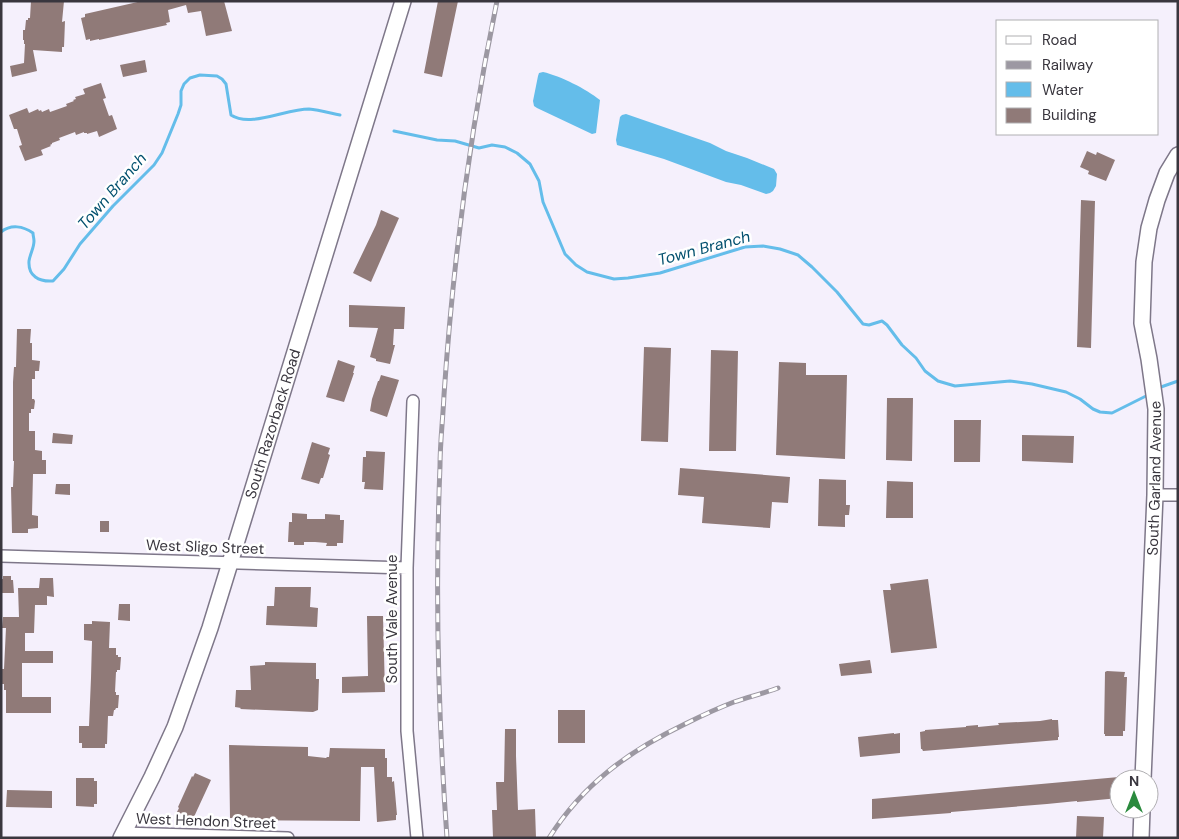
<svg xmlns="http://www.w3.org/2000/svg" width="1179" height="839" viewBox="0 0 1179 839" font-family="'DM Sans',sans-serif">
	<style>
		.water { fill: #64bdea }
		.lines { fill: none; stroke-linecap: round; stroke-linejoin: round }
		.stream { stroke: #64bdea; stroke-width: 3 }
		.building { fill: #907a78 }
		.street-casing { stroke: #7e7789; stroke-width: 14 }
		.secondary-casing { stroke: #7e7789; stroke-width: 18 }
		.street { stroke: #fff; stroke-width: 11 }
		.secondary { stroke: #fff; stroke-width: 15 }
		.rail-casing { stroke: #9c98a2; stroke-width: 5 }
		.rail { stroke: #fff; stroke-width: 3; stroke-dasharray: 9; stroke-linecap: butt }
		.labels { text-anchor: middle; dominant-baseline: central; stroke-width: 5; stroke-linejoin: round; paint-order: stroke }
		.street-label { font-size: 15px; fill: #39363e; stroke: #fff }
		.water-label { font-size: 16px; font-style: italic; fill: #04516f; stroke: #fff }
	</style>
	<rect width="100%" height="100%" fill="#f5f0fc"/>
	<path class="water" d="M543 72C561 76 586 89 600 100L596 133 592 134 537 108 534 106 533 101 538 76 539 73Z
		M626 114 710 143 726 151 747 158 774 169 777 174 776 186 773 191 770 193 766 194 741 185 726 182 664 159 617 145 616 140 620 117 622 115Z"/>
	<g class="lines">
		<path class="stream" d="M394 131 437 140 455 141 479 148 492 145 505 147 517 153 530 164 539 181 543 202 565 254 576 265 587 272 614 279 628 278 660 273 745 247 763 246 780 249 798 255 812 267 837 292 863 324 869 325 882 321 887 325 902 345 916 358 925 371 938 381 955 386 1010 381 1032 384 1066 392 1080 399 1093 409 1100 412 1112 413 1148 395
			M1 232C11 224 23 226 33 233 33 236 34 238 34 241 34 248 30 254 29 261 28 276 39 282 53 281L64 269 80 244 113 206 154 165 162 153 178 114 181 105V91L184 84 190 78 200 75 217 76 222 79 226 84 231 115C250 128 286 109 309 109 319 110 330 113 340 115
			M1161 387 1178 381"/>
	</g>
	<path class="building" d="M31 1H64L62 22 65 21 64 47H62V52L33 50 37 71 12 77 10 66 24 63 25 44H24V40H23V30H25L26 20H28V18H30Z
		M142 1H224L232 31 206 36 201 11 188 13 186 5 168 10 170 22 166 23 167 25 99 40V39L90 41V39L86 40 81 18 85 17V14Z
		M438 1H458L442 77 424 73Z
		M145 60 147 72 123 77 120 65Z
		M101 83 106 98 103 99 109 116 112 115 117 129 99 137 97 131 87 134V133H84V132L76 135 75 132 59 138 60 140 52 143V144L50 145 51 146 41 150 43 155 25 161 19 146 22 145 17 129H14L9 115 27 108 29 113 38 109 39 111 41 110 42 112 49 109 50 112 67 106 66 104 74 101 73 100 76 99 75 97 85 94 83 89Z
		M1087 151 1096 155 1097 152 1115 160 1106 181 1088 174 1089 171 1080 167Z
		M1081 200 1095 201 1091 348 1077 347Z
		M381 210 399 218 371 282 353 273 376 225Z
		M349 305 405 307 404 329H394L393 345H395L390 364 376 361V359L370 357 378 328 349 327Z
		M17 329H31L30 343H32V360L40 361 39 371H35V379H32V399H34L35 401 34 409H31V413H29V431H35V450L42 451V460H46V474H33L32 515 38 516V528L28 529V533H12L11 487H13L14 461H13V382L14 367H16Z
		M644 347 671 348 668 442 641 441Z
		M711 350 738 351 736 451H709Z
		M338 360 355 366 353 373H354L344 402 326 397Z
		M779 362 806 363V375H847L845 459 776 455Z
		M381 375 399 380 387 417 370 411 372 399 378 381H379Z
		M887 398H913L912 461 886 460Z
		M954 420H981L980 462H954Z
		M53 433 73 435 72 444 52 443Z
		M1022 435 1074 436 1073 463 1022 461Z
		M312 442 330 448 328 454 330 455 323 478H321L319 484 301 479Z
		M366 451 385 452 383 490 364 489 365 482H362L363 457H366Z
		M680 468 790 477 788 503 772 502 770 528 702 523 704 497 678 495Z
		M819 479 846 480V505H850L849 515H845V527L818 526Z
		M887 481 913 482V518H886Z
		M56 484H70V495L55 494Z
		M292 513 307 514V519H325V514L340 515V520H344L343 543H337V546H326L327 543 315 542H304V545H294V542H288L289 522H292Z
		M100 521H109V532H100Z
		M3 576H11V580H13L14 593H1V579H3Z
		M40 578H53L54 597 47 596V605H35L34 633H25V651H53V663H22V697H51V713H6V690H4V684H2V669H4L6 628H2L3 617H19L18 588H39Z
		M928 579 937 648 891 653 883 590H891L890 584Z
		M275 587H311L310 607 318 608 317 627 266 625 267 606H274Z
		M119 604H130V621L118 620Z
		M367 616H383L385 692 342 693V677L368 676Z
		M92 621 110 622 109 648H116V655H118V657H121L120 670H117V672H116L115 692H116V695H119L118 708H116L115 710H114L113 716H108L107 744H105V748H82V743H79V726H89L91 678 92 641 84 640V624H92Z
		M870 660 872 673 841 676 839 664Z
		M265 662 316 663V679H319L318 710 313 712 240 709 241 708 235 707 236 690H251L250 666 265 665Z
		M1107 671 1125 672 1124 677H1127L1125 731H1123V736H1105V734H1104L1105 672Z
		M558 710H585V743H558Z
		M1052 719V720H1058L1059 737H1058V740L923 751 922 749H921L920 732 925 731V730L966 727V726L978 725V727L999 725 998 723 1040 721Z
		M505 729H516V756L518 810 535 809 536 838H493L492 810H497L496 782H504Z
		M894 733V734L900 733V753L860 757 858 737Z
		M229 745 308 747V756L326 758 327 757H329L330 748 385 749V758H387V777H392V782L394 781 397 815H396V820L377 822 374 767H361L360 821 234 820V818H230Z
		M195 773 211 780 193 819 177 812 179 808 178 807 192 776 193 777Z
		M1119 777V798L1077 802V801L1047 804 951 812V813L872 819V799Z
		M76 778H94V781H97V804H94V807L76 806Z
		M7 790 52 791V808L6 807Z
		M1077 816 1104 817 1103 838H1076Z"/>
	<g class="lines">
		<g class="street-casing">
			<path id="street" d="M413 401 407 568V731L417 838
				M1155 495H1178
				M1 556 407 568
				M123 833 288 838"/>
		</g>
		<g class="secondary-casing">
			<g id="secondary">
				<path id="s1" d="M1143 779 1155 495 1156 409 1149 359 1142 323 1144 262 1149 228 1157 200 1167 173 1178 155"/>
				<path id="s2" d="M121 838 152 777 175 727 210 628 403 1"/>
				<path d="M1141 838 1142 809"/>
			</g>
		</g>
		<use href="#street" class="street"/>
		<use href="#secondary" class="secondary"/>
		<g class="rail-casing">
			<path id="rail" d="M447 838C438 714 435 590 440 466 440 442 443 418 444 395 453 262 470 131 497 1
				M549 838C583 784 629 751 685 724 701 716 718 708 734 702 749 697 764 693 778 688"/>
		</g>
		<use href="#rail" class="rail"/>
	</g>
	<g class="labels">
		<g class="street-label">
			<text stroke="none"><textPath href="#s2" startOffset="442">South Razorback Road</textPath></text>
			<text stroke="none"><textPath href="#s1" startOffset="301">South Garland Avenue</textPath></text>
			<text transform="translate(205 547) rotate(2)">West Sligo Street</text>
			<text transform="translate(392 619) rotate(-90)">South Vale Avenue</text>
			<text transform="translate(206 821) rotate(2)">West Hendon Street</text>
		</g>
		<g class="water-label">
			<text transform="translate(112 191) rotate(-49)">Town Branch</text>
			<text transform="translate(704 248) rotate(-15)">Town Branch</text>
		</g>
	</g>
	<rect width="1179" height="839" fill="none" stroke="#39363e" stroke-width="5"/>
	<rect x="996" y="20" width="162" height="115" fill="#ffffff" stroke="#b0afb2"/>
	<rect x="1006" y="36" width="25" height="8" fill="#ffffff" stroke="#b0afb2"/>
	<text x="1042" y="45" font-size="15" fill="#39363e">Road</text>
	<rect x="1006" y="61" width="25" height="8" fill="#9c98a2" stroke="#b0afb2"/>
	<text x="1042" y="70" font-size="15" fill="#39363e">Railway</text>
	<rect x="1006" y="82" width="25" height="15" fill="#64bdea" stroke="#b0afb2"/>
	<text x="1042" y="95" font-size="15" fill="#39363e">Water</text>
	<rect x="1006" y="108" width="25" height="15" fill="#907a78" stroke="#b0afb2"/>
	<text x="1042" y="120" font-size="15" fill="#39363e">Building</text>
	<g transform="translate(1134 794)"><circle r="24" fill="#ffffff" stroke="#b0afb2"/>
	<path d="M0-4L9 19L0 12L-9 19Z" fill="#2a8a3d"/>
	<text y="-8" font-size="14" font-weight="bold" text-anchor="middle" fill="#39363e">N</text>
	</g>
</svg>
